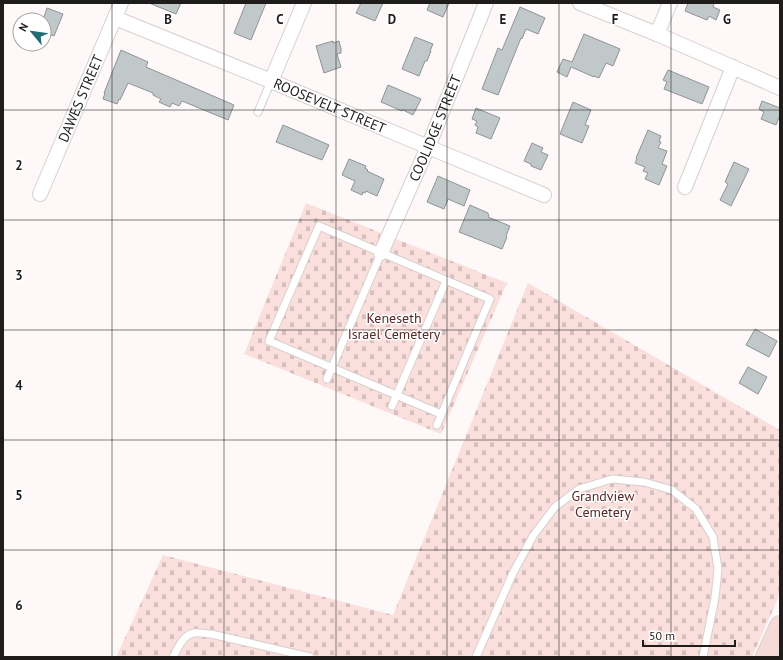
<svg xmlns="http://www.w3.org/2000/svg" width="783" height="660" viewBox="0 0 783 660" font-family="'PT Sans',sans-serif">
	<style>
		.cemetery { fill: url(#cemetery-stones) }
		.building { fill: #c1c8c9; stroke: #8e9496 }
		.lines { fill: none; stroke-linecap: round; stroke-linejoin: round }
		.service-casing { stroke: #d7d0cf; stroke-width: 9 }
		.minor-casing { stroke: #d7d0cf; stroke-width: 16 }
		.secondary-casing { stroke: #d7d0cf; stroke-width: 22 }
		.service { stroke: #fff; stroke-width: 7 }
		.minor { stroke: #fff; stroke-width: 14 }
		.secondary { stroke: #f5dad8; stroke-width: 20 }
		.grid { fill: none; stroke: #1f1c1c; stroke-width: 1; stroke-opacity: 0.55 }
		.labels { text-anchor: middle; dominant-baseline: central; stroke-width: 3; stroke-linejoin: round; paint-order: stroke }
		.street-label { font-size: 14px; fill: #1f1c1c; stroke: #fff }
		.park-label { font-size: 14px; fill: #592826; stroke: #fff }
		.grid-label { font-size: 13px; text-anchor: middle; font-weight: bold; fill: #1f1c1c; stroke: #fff; stroke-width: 3; stroke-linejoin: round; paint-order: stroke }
	</style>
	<defs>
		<pattern id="cemetery-stones" width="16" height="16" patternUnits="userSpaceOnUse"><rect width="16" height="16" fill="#fadfdc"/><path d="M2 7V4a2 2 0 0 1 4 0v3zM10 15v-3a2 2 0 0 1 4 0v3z" fill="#d6bfbc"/></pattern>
	</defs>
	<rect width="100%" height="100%" fill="#fef9f8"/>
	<path class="cemetery" d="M306 203 507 283 441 434 244 354Z
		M528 283 780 430V594L752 657H116L163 555 393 615Z"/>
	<path class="building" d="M149 3H181L176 14Z
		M246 3H266L251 40 234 33Z
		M361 3H383L375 21 356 13Z
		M430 3H449L443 17 427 10Z
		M688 3H714L713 7 720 10 716 20 709 16 707 20 685 11Z
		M520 7 545 18 538 34 526 29 522 39 521 38 498 95 482 89 498 48 502 50Z
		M47 8 63 14 54 36 44 32V17Z
		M584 34 620 49 613 66 606 63 599 78 594 76V77L571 67 567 77 557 72 563 59 572 62Z
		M415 37 433 44 430 51H431L427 61H425L419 76 402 69Z
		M333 41V43L339 41 341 49V53L337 54 341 67 324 73 316 46Z
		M121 50 148 62 146 67 234 105 228 120 182 101 179 106 172 103 170 107 159 102 161 99 153 95V93L128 83 120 100 119 99 117 104 103 99 105 93H104Z
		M668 70 709 87 702 104 664 89 667 82 663 80Z
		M388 85 421 99 413 115 403 110 402 111 381 102Z
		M762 101 780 108V115L776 125 761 119 764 112 759 109Z
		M573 102 591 110 585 125 589 126 582 143 560 134Z
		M476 108 500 118 491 139 476 133 478 127 475 125 477 121 472 119Z
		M283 125 329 145 322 160 276 142Z
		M648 130 661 136 659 141 661 142 658 148 667 151 662 164 667 166 659 185 645 179 648 173 643 171 645 167 635 163 637 159 636 158Z
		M532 143 543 148 541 152 548 155 541 170 531 166V164L524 161Z
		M349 159 366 166 365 168 368 170 367 171 384 179 377 196 366 191 365 193 363 192 362 195 351 190 355 181 342 175Z
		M734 162 749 169 731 206 720 200 728 184 725 182Z
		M438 176 470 190 464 206 448 199 444 209 427 202Z
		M470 205 488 213V214L489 215 488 217 510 226 506 236 507 237 502 249 459 232Z
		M755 329 777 341 769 357 746 345Z
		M748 367 767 377 758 394 739 383Z"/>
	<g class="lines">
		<g class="service-casing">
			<path id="service" d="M258 112 271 81
				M327 379 381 253
				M392 406 446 281
				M437 425 490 299 319 226 269 341 441 414
				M173 657C178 648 183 635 194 633 199 632 206 634 211 634L310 657
				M476 657 513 573 533 536 555 507 579 489 612 479 644 482 672 490 696 509 713 537 718 569 715 598 703 657"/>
		</g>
		<g class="minor-casing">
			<g id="minor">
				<path d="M580 3 657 34 780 88"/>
				<path id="s1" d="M115 18 271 81 428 147 544 195"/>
				<path d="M657 34 670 3"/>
				<path d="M271 81 304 3"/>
				<path d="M685 187 733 67"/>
				<path id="s2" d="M40 194 121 3"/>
				<path id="s3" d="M381 253 428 147 486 3"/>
			</g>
		</g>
		<g class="secondary-casing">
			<path id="secondary" d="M766 657 780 626"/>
		</g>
		<use href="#service" class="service"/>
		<use href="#minor" class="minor"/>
		<use href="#secondary" class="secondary"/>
	</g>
	<path class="grid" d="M112 3V657M224 3V657M336 3V657M447 3V657M559 3V657M671 3V657M3 110H780M3 220H780M3 330H780M3 440H780M3 550H780"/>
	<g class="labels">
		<g class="street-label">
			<text stroke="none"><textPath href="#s2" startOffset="104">DAWES STREET</textPath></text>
			<text stroke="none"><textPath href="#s1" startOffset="232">ROOSEVELT STREET</textPath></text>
			<text stroke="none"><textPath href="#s3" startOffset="136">COOLIDGE STREET</textPath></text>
		</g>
		<g class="park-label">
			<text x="394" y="318">Keneseth<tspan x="394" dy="16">Israel Cemetery</tspan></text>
			<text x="603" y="496">Grandview<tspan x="603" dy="16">Cemetery</tspan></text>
		</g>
	</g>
	<g class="grid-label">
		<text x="168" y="24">B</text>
		<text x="280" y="24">C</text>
		<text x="392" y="24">D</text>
		<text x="503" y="24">E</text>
		<text x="615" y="24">F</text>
		<text x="727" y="24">G</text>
		<text x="19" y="170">2</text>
		<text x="19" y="280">3</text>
		<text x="19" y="390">4</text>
		<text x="19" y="500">5</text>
		<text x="19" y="610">6</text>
	</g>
	<rect width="783" height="660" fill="none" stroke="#1f1c1c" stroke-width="8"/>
	<g transform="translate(32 32) rotate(299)"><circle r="19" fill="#ffffff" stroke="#a5a4a4"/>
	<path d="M0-3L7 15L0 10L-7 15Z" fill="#236c77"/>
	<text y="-6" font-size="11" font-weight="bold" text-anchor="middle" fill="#1f1c1c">N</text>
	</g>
	<path d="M643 640v6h92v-6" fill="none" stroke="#1f1c1c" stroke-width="2"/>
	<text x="649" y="640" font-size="12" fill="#1f1c1c" stroke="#ffffff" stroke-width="3" paint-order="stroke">50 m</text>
</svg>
